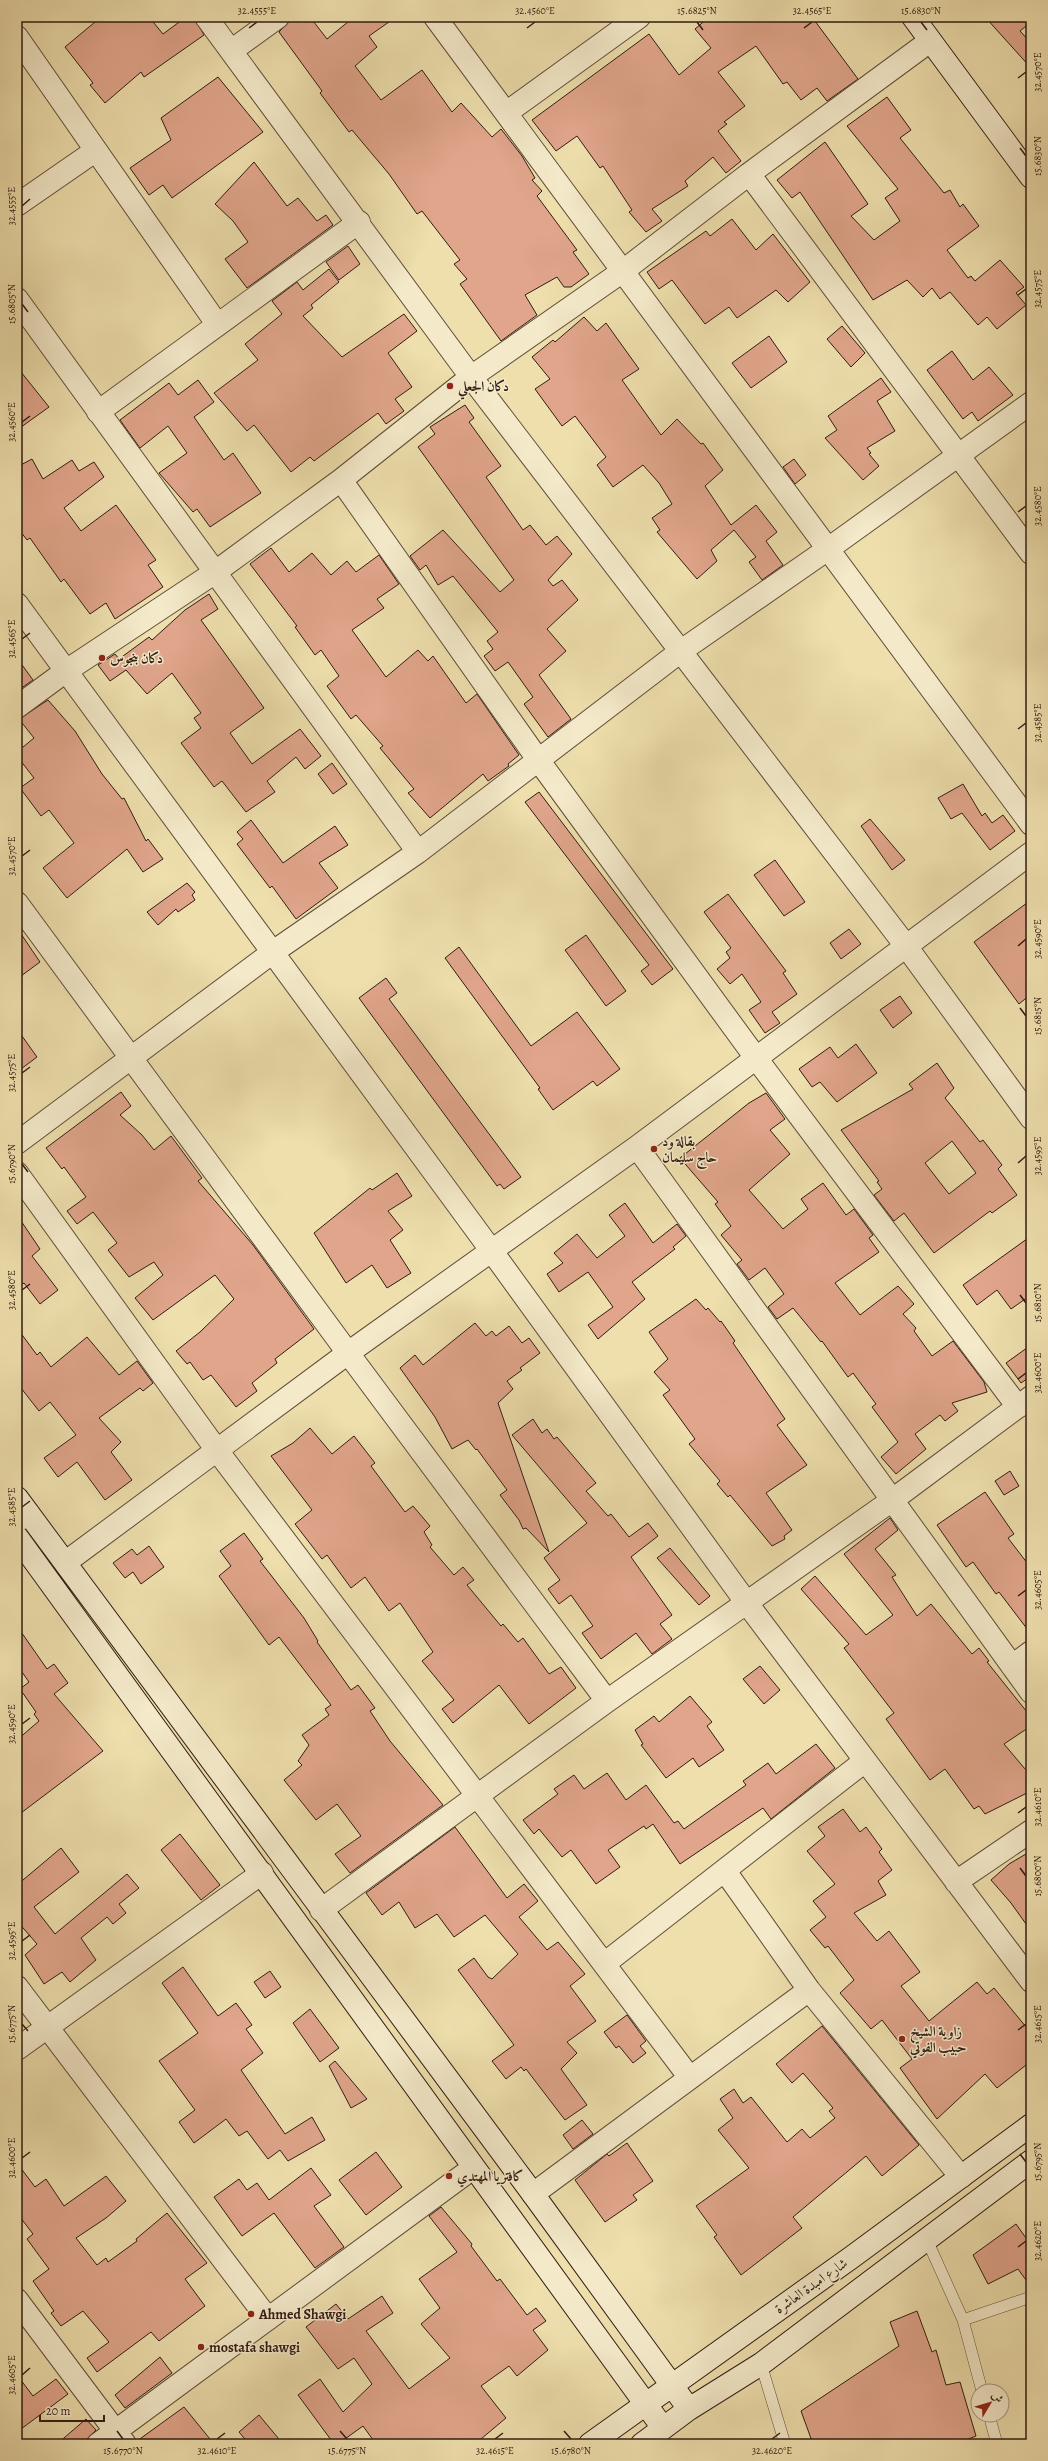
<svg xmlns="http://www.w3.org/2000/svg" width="1048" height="2461" viewBox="0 0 1048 2461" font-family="Alegreya,Amiri,serif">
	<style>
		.building { fill: #e0a58b; stroke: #311c13; fill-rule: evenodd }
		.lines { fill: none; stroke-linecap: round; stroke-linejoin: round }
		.lane-casing { stroke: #604d3a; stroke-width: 12 }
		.street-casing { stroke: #604d3a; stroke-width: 24 }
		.secondary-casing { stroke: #311c13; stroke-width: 24 }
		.lane { stroke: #f4eaca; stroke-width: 11 }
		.street { stroke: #f4eaca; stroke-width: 22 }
		.secondary { stroke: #f4eaca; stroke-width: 22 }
		.ticks { fill: none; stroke: #311c13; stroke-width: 1.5 }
		.poi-dot { fill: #8f2418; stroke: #f4eaca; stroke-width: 1.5 }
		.labels { text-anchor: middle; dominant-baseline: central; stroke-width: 3; stroke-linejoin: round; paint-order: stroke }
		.poi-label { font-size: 14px; font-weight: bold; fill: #311c13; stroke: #f4eaca; text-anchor: start }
		.street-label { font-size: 14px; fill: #311c13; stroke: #f4eaca }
		.neatline { fill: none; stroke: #311c13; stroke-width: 1.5 }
		.ticks-label { font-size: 10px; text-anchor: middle; fill: #311c13 }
	</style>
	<rect width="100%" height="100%" fill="#eedfad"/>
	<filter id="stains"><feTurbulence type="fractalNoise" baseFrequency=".005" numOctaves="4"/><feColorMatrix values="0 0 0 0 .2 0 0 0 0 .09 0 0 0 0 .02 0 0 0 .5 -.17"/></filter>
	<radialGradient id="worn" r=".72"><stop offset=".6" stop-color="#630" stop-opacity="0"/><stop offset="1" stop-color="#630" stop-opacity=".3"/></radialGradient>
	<path class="building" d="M101 17H149L163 34 186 17H194L204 35 144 77 141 72 105 103 90 85 93 83 65 47Z
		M293 17H310L327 39 354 17H396L369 36 377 47 355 66 381 100 422 70 452 112 461 103 492 137 501 129 522 156 535 178 532 180 542 191 537 196 577 250 573 252 589 274 571 287H564L557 277 525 295 537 315 501 341 460 284 467 279 454 264 460 260 422 211 417 214 389 174 352 130 349 132 320 93 322 91 279 32Z
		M709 17H812L858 79 827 101 817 88 801 100 787 82 783 84 756 46 718 72 745 106 724 122 727 124 718 131 741 161 726 173 713 157 685 181 688 186 652 209 662 221 646 232 629 212 632 210 603 166 600 168 577 136 556 151 532 120 649 34 679 75 711 48 695 29Z
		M985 17H1031V22L1020 31 1031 43V68Z
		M218 77 263 132 172 198 163 185 149 195 130 168 171 140 161 118Z
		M887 97 911 130 900 138 944 193 950 190 960 207 963 204 979 226 947 250 968 278 971 276 975 281 1000 260 1024 287 1016 293 1026 305 997 329 987 317 978 325 950 292 940 299 932 288 923 297 907 280 873 300 800 192 792 198 777 180 825 142 868 204 851 216 874 240 900 221 885 198 898 189 847 126Z
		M254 162 287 206 298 198 317 221 326 215 333 225 247 288 225 259 248 242 233 221 215 204Z
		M732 219 756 250 773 234 810 282 788 302 776 290 737 318 729 307 705 324 672 280 659 289 647 272 706 231 710 236Z
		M348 246 360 264 339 280 326 262Z
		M329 269 339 282 311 305 313 308 303 316 342 357 404 314 417 331 388 353 412 387 395 399 404 411 386 424 378 413 314 461 310 457 291 472 254 425 247 431 214 393 258 360 245 344 282 314 272 301 297 282 303 290Z
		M584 317 597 331 606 323 639 369 622 380 661 435 677 419 701 444 703 443 723 470 705 486 731 525 756 505 777 532 766 541 783 565 762 580 749 562 756 557 734 530 711 550 717 561 697 579 657 532 660 530 652 518 672 504 659 483 643 465 613 487 597 465 606 457 575 416 562 426 535 389 550 379 532 357 553 340 555 342Z
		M842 326 865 353 851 367 827 339Z
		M769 336 787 362 751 388 732 363Z
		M952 351 973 380 989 367 1013 395 978 421 972 412 963 419 927 370Z
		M17 367 49 407 17 430Z
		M881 378 891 392 877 401 895 431 867 448 871 453 869 454 879 466 863 480 825 438 837 430 828 416Z
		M198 380 214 402 194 417 224 460 233 453 261 493 210 527 197 509 193 512 159 473 187 453 168 426 140 448 120 420 169 383 178 395Z
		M465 405 474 418 469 422 501 466 486 477 523 530 530 525 546 545 557 536 572 554 548 580 553 586 562 580 578 600 547 629 566 651 539 675 571 719 548 737 524 704 533 697 508 662 495 671 484 656 493 649 487 641 498 632 453 576 438 585 426 565 420 570 410 556 443 530 500 592 514 580 418 447 435 434 430 427Z
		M32 459 43 479 72 460 79 471 94 462 104 477 64 508 81 531 116 505 156 560 148 565 163 587 115 619 106 603 90 614 64 579 61 582 30 538 27 540 17 527V467Z
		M794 459 806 475 795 484 783 467Z
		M271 548 289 572 312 553 331 575 347 561 356 572 379 555 399 584 377 599 384 608 352 630 386 677 418 650 428 661 433 656 466 703 477 694 519 755 508 764 509 766 488 781 483 774 430 818 408 793 414 789 380 748 383 746 356 715 351 719 327 686 339 676 321 650 315 655 295 627 297 626 250 564Z
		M209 594 218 609 201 620 264 708 230 733 252 764 300 729 321 756 305 769 296 757 267 781 275 792 246 812 222 781 214 787 181 743 201 728 194 718 201 713 172 673 147 694 126 670 110 681 98 665 115 654 119 659 149 637 152 640 185 610Z
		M17 658 33 680 17 691Z
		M48 700 75 731 102 774 122 799 124 798 146 841 148 839 163 859 143 872 127 849 67 898 43 868 74 843 49 810 41 816 20 788 34 778 17 756V752L34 738 19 719Z
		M332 763 347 784 333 794 318 774Z
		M963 784 982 816 985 813 992 823 1003 815 1015 831 990 850 962 813 951 819 938 798Z
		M539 792 673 969 652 985 641 971 649 965 525 802Z
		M870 819 905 860 892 870 861 826Z
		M251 820 283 863 335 826 348 845 319 863 338 888 296 919 272 886 270 888 237 844 243 839 237 832Z
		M775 860 805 902 784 916 754 875Z
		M187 883 195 892 192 895 195 900 178 912 176 909 158 925 147 912Z
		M728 894 786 971 783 973 797 994 772 1012 780 1023 765 1033 749 1010 761 1002 742 974 730 984 717 969 730 958 726 952 731 948 704 912Z
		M1031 900V994L1019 1004 974 942Z
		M17 928 40 962 17 979Z
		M849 929 861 944 841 959 830 943Z
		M586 935 626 991 606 1006 565 950Z
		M459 947 531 1046 577 1012 620 1069 597 1086 593 1081 553 1110 538 1089 540 1088 445 958Z
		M386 978 397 993 389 999 521 1177 504 1189 500 1184 497 1186 359 998Z
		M900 996 912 1013 893 1028 880 1010Z
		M17 1029 37 1057 17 1072Z
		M856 1044 877 1073 837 1102 820 1082 812 1087 799 1069 830 1047 838 1058Z
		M937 1063 954 1088 945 1098 980 1142 983 1140 1002 1165 998 1169 1017 1195 992 1213 990 1211 934 1253 904 1213 894 1221 874 1195 882 1189 877 1182 879 1181 841 1130 913 1089 909 1084ZM952 1141 976 1173 949 1194 925 1163Z
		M121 1092 131 1106 120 1115 142 1135 154 1150 171 1136 202 1178 198 1181 253 1245 314 1329 275 1359 277 1363 252 1383 257 1391 236 1407 211 1375 203 1380 190 1362 187 1364 176 1351 200 1332 234 1299 215 1275 153 1320 135 1298 163 1275 154 1262 129 1277 108 1250 117 1243 93 1212 77 1224 67 1211 86 1197 64 1167 62 1169 46 1148Z
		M766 1093 785 1119 770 1130 790 1154 749 1190 783 1229 808 1209 801 1199 823 1183 846 1215 854 1209 873 1235 869 1238 879 1252 835 1283 860 1315 898 1286 914 1304 903 1314 916 1328 914 1331 932 1356 953 1341 984 1382 987 1392 952 1403 958 1411 945 1421 940 1415 915 1434 926 1449 896 1474 881 1457 898 1442 872 1407 876 1404 853 1373 848 1377 822 1341 821 1342 793 1308 777 1319 768 1307 784 1294 765 1268 749 1280 737 1264 742 1260 721 1235 731 1226 715 1204 718 1202 680 1158 749 1103Z
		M397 1173 412 1196 388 1211 403 1230 390 1240 411 1273 387 1288 372 1265 346 1283 314 1233 370 1188 372 1190Z
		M625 1203 653 1243 677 1224 686 1236 673 1247 675 1249 632 1282 645 1299 598 1339 588 1325 613 1307 588 1272 559 1292 547 1274 563 1263 554 1253 577 1234 597 1258 625 1236 609 1215Z
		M17 1215 40 1249 32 1256 58 1290 40 1304 24 1283 17 1288Z
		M1031 1236V1295L1011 1309 997 1290 977 1305 963 1285Z
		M696 1299 706 1310 708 1308 720 1322 721 1321 735 1341 733 1343 785 1419 777 1425 807 1465 766 1493 792 1530 784 1536 785 1539 772 1546 730 1495 728 1497 717 1484 720 1481 689 1444 695 1439 663 1395 670 1390 654 1372 668 1359 649 1332Z
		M475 1323 486 1336 492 1331 496 1336 509 1326 522 1343 529 1338 540 1353 520 1368 522 1370 507 1381 513 1389 498 1403 549 1552 526 1528 523 1529 519 1520 500 1495 507 1490 477 1449 476 1450 468 1440 452 1449 435 1417 400 1368 415 1355 423 1365Z
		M17 1328 37 1355 40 1352 51 1367 87 1337 119 1375 137 1361 153 1383 143 1391 140 1388 99 1418 121 1442 111 1452 132 1480 105 1500 77 1462 58 1477 44 1458 76 1435 50 1402 39 1411 17 1383Z
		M1031 1345V1376L1021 1383 1006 1363Z
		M533 1419 542 1433 547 1429 554 1439 557 1437 596 1483 586 1491 608 1516 611 1514 629 1537 648 1523 658 1536 631 1557 672 1615 660 1624 672 1639 652 1654 636 1633 601 1659 582 1633 593 1626 571 1595 559 1604 548 1589 560 1580 544 1558 587 1523 512 1435Z
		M310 1428 332 1454 354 1436 375 1463 371 1466 405 1512 413 1506 430 1526 424 1532 432 1545 430 1547 454 1575 463 1567 474 1580 467 1585 501 1626 503 1624 518 1642 523 1638 549 1674 561 1667 576 1688 529 1724 499 1685 453 1723 442 1709 454 1700 422 1661 433 1652 400 1603 389 1611 365 1577 351 1588 327 1555 322 1559 295 1524 312 1510 271 1456 293 1443Z
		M1010 1471 1019 1486 1004 1495 995 1481Z
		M985 1492 1014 1534 1008 1538 1031 1568V1634L999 1592 996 1594 973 1562 966 1567 937 1525Z
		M890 1518 898 1530 875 1549 896 1575 892 1577 917 1616 931 1604 972 1654 979 1648 989 1661 987 1662 1031 1717V1726L1004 1744 1031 1776V1791L985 1814 979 1806 974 1809 945 1769 930 1780 886 1719 894 1713 844 1648 849 1644 801 1589 815 1576 866 1635 893 1615 844 1554Z
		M244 1533 263 1559 260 1561 304 1618 318 1641 317 1642 351 1690 358 1685 375 1708 370 1711 390 1741 443 1805 350 1873 335 1854 361 1836 337 1804 316 1820 284 1780 302 1765 298 1761 309 1745 302 1735 329 1715 325 1709 331 1705 279 1637 269 1645 219 1576 231 1566 220 1551Z
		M149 1546 164 1567 141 1584 133 1572 125 1578 113 1563 132 1549 137 1555Z
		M670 1548 710 1596 699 1605 657 1558Z
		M17 1626 47 1669 54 1664 68 1683 54 1694 103 1751 17 1816V1740L39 1721 34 1714 36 1712 20 1689 29 1682 17 1665Z
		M760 1666 780 1690 764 1704 743 1679Z
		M690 1696 712 1722 707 1726 724 1750 699 1767 693 1758 666 1778 641 1745 643 1744 635 1730 654 1716 659 1722Z
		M816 1744 835 1768 771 1819 763 1808 680 1864 653 1824 646 1829 644 1826 608 1850 620 1867 596 1884 571 1850 562 1857 539 1829 534 1834 523 1820 558 1794 554 1789 574 1775 584 1789 607 1773 626 1800 646 1785 674 1823 678 1821 684 1829 746 1785 743 1781 768 1763 776 1774Z
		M843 1809 860 1832 866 1827 882 1849 879 1852 892 1870 878 1881 886 1895 854 1913 877 1941 889 1931 920 1972 901 1986 929 2021 977 1982 987 1994 994 1988 1031 2033V2061L997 2088 985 2074 937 2119 900 2068 912 2059 882 2020 871 2029 840 1993 854 1980 828 1946 825 1948 810 1930 826 1917 813 1901 835 1884 807 1851 825 1836 818 1827Z
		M455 1827 507 1898 524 1884 538 1901 519 1917 547 1950 558 1942 585 1974 570 1986 596 2021 567 2042 577 2053 561 2069 587 2105 565 2120 526 2069 524 2071 521 2067 506 2079 492 2061 514 2045 458 1970 474 1958 488 1977 492 1979 518 1954 485 1915 454 1937 437 1914 415 1928 399 1902 382 1915 366 1893Z
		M180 1834 220 1885 201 1900 161 1850Z
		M61 1848 79 1872 34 1907 55 1934 127 1874 139 1888 119 1904 126 1913 113 1924 107 1917 81 1938 96 1960 70 1982 62 1972 44 1984 25 1955 37 1944 17 1921V1885Z
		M1031 1851V1931L1011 1903 991 1880 1009 1864Z
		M183 1967 218 2016 236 2003 252 2025 246 2029 263 2053 241 2070 285 2134 312 2117 325 2140 288 2161 280 2150 268 2159 247 2131 239 2136 226 2119 194 2143 179 2122 195 2110 159 2061 198 2033 162 1983Z
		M270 1971 281 1987 265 1998 254 1982Z
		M310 2009 339 2048 320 2062 293 2023Z
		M627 2015 646 2041 640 2046 646 2053 633 2063 619 2046 616 2048 604 2032Z
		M822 2026 919 2145 882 2176 866 2156 793 2217 802 2228 741 2275 714 2237 717 2235 696 2206 749 2168 718 2130 733 2118 720 2099 734 2089 743 2103 751 2097 787 2142 802 2129 810 2138 835 2118 829 2111 833 2108 803 2073 792 2083 776 2064Z
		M335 2061 367 2099 351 2108 329 2066Z
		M582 2120 593 2134 573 2149 563 2135Z
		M627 2143 653 2181 633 2195 637 2200 605 2222 575 2180 607 2154 609 2156Z
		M376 2152 402 2187 366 2215 339 2180Z
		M17 2163 35 2187 46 2179 64 2206 106 2176 126 2201 106 2218 76 2238 97 2265 106 2258 108 2262 137 2241 136 2239 167 2213 207 2263 185 2279 205 2306 159 2341 151 2332 97 2372 87 2358 109 2342 83 2311 61 2326 51 2313 54 2311 33 2281 49 2269 27 2239 33 2234 17 2213Z
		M311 2168 331 2195 314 2206 344 2247 315 2268 274 2213 242 2236 214 2197 239 2179 247 2190 257 2183 269 2200Z
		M441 2207 472 2244 471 2246 497 2281 500 2279 527 2315 536 2308 546 2321 533 2330 548 2350 517 2376 509 2366 481 2386 506 2418 475 2444H376L363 2426 338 2444H334L298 2395 320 2379 343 2412 372 2384 354 2358 338 2369 306 2327 336 2304 348 2319 382 2296 393 2313 366 2331 409 2389 450 2358 421 2324 440 2308 419 2279 457 2252 429 2216Z
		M1016 2224 1031 2245V2287L1018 2269 988 2284 973 2255Z
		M917 2311 932 2352 936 2350 946 2385 960 2382 976 2436 956 2444H813L801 2411 899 2346 890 2322Z
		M160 2357 172 2373 125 2408 115 2395Z
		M17 2375 33 2396 56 2379 68 2394 17 2432Z
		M184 2407 214 2444H137V2441Z
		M259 2415 283 2444H249L239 2432Z
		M86 2419 96 2430 87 2439 86 2444H57Z"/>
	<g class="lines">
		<g class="lane-casing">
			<path id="lane" d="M927 2240 963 2320 982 2391
				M963 2320 1031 2297
				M761 2364 785 2444
				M989 2415 997 2444"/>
		</g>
		<g class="street-casing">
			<path id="street" d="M206 17 471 377 906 946 1031 1118
				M435 17 1031 824
				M17 37 217 324
				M231 51 278 17
				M506 113 639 17
				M749 174 1031 553
				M17 205 95 151
				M17 299 418 852
				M98 412 359 222
				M341 480 539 761 756 1058 1018 1407
				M17 604 491 1250 746 1602 1031 1981
				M17 707 66 671 214 573 341 480 471 377 623 271 749 174 930 41
				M17 903 348 1353 607 1701
				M17 1143 273 952 418 852 681 651 828 549 1031 403
				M637 1147 1031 1692
				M17 1173 216 1449 690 2078
				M17 1521 28 1513
				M66 1562 348 1353 637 1147 1031 853
				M1012 1666 1031 1652
				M725 1871 809 1990 961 2177
				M956 1882 1031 1831
				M321 1910 607 1701 891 1501 1031 1397
				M604 1964 865 1761
				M17 1987 268 2319
				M17 2049 262 1873
				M533 2194 809 1990
				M17 2300 125 2444
				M98 2444 473 2168"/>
		</g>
		<g class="secondary-casing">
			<path id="secondary" d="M913 17 1031 177
				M17 1498 533 2194 689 2409
				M17 1537 663 2428
				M590 2444 852 2257 1031 2125
				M642 2444 689 2409 761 2364 1031 2161"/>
		</g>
		<use href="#lane" class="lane"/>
		<use href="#street" class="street"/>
		<use href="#secondary" class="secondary"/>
	</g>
	<path class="ticks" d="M697 22 703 30M921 22 927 30M249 28 257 22M527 28 535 22M804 28 812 22M1018 78 1026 72M1020 148 1026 156M22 206 30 199M1018 295 1026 289M22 304 28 312M22 422 30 416M1018 512 1026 506M22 639 30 633M1018 729 1026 723M22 856 30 850M1018 946 1026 939M1020 1008 1026 1016M22 1073 30 1067M1018 1163 1026 1156M22 1164 28 1172M22 1290 30 1284M1020 1295 1026 1303M1018 1379 1026 1373M22 1507 30 1501M1018 1596 1026 1590M22 1724 30 1718M1018 1813 1026 1807M1020 1868 1026 1876M22 1941 30 1935M22 2024 28 2031M1018 2030 1026 2024M1020 2154 1026 2162M22 2158 30 2152M1018 2247 1026 2241M22 2375 30 2368M117 2431 123 2439M340 2431 347 2439M564 2431 571 2439M217 2439 225 2433M495 2439 503 2433M772 2439 780 2433"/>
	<g class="poi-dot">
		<circle cx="450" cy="386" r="4"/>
		<circle cx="102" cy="658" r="4"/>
		<circle cx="654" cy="1149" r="4"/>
		<circle cx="902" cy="2039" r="4"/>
		<circle cx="449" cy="2176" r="4"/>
		<circle cx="251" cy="2314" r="4"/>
		<circle cx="201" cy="2347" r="4"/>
	</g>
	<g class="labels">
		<g class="poi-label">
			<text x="458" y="386">دكان الجعلي</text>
			<text x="110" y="658">دكان بنجوس</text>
			<text x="662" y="1141">بقالة ود<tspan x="662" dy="16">حاج سليمان</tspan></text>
			<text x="910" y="2031">زاوية الشيخ<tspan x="910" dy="16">حبيب الفوتي</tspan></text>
			<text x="457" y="2176">كافتريا المهتدي</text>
			<text x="259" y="2314">Ahmed Shawgi</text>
			<text x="209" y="2347">mostafa shawgi</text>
		</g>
		<g class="street-label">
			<text transform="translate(811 2286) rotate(-35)">شارع امبدة العاشرة</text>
		</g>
	</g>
	<rect width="1048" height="2461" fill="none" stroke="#eedfad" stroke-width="44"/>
	<g transform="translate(990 2403) rotate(52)"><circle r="19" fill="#f4eaca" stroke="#a69881"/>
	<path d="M0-3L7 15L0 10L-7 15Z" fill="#8f2418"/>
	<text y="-6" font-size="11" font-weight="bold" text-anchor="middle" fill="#311c13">ش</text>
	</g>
	<path d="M40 2415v6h64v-6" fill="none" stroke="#311c13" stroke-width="2"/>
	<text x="46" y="2415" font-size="12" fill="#311c13" stroke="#f4eaca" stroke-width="3" paint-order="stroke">20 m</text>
	<rect x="22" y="22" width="1004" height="2417" class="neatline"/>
	<g class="ticks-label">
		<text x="257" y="14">32.4555°E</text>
		<text x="535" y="14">32.4560°E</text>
		<text x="697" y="14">15.6825°N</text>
		<text x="812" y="14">32.4565°E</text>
		<text x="921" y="14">15.6830°N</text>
		<text transform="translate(1037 72) rotate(-90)" y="4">32.4570°E</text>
		<text transform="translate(1037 156) rotate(-90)" y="4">15.6830°N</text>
		<text transform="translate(11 206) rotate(-90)" y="4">32.4555°E</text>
		<text transform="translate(1037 289) rotate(-90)" y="4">32.4575°E</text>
		<text transform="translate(11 304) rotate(-90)" y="4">15.6805°N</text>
		<text transform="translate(11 422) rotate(-90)" y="4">32.4560°E</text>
		<text transform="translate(1037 506) rotate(-90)" y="4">32.4580°E</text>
		<text transform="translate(11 639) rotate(-90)" y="4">32.4565°E</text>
		<text transform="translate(1037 723) rotate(-90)" y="4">32.4585°E</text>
		<text transform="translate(11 856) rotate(-90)" y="4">32.4570°E</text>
		<text transform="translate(1037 939) rotate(-90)" y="4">32.4590°E</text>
		<text transform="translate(1037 1016) rotate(-90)" y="4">15.6815°N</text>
		<text transform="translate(11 1073) rotate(-90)" y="4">32.4575°E</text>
		<text transform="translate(1037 1156) rotate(-90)" y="4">32.4595°E</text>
		<text transform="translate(11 1164) rotate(-90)" y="4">15.6790°N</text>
		<text transform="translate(11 1290) rotate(-90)" y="4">32.4580°E</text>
		<text transform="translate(1037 1303) rotate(-90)" y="4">15.6810°N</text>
		<text transform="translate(1037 1373) rotate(-90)" y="4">32.4600°E</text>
		<text transform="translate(11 1507) rotate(-90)" y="4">32.4585°E</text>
		<text transform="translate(1037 1590) rotate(-90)" y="4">32.4605°E</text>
		<text transform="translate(11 1724) rotate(-90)" y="4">32.4590°E</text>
		<text transform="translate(1037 1807) rotate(-90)" y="4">32.4610°E</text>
		<text transform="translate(1037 1876) rotate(-90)" y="4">15.6800°N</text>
		<text transform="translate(11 1941) rotate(-90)" y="4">32.4595°E</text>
		<text transform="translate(11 2024) rotate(-90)" y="4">15.6775°N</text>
		<text transform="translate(1037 2024) rotate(-90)" y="4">32.4615°E</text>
		<text transform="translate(11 2158) rotate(-90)" y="4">32.4600°E</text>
		<text transform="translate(1037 2162) rotate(-90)" y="4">15.6795°N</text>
		<text transform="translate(1037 2241) rotate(-90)" y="4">32.4620°E</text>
		<text transform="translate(11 2375) rotate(-90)" y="4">32.4605°E</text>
		<text x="123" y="2454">15.6770°N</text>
		<text x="217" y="2454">32.4610°E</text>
		<text x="347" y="2454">15.6775°N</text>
		<text x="495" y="2454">32.4615°E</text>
		<text x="571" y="2454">15.6780°N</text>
		<text x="772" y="2454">32.4620°E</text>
	</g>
	<rect width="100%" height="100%" filter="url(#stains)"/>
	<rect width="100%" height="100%" fill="url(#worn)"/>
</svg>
